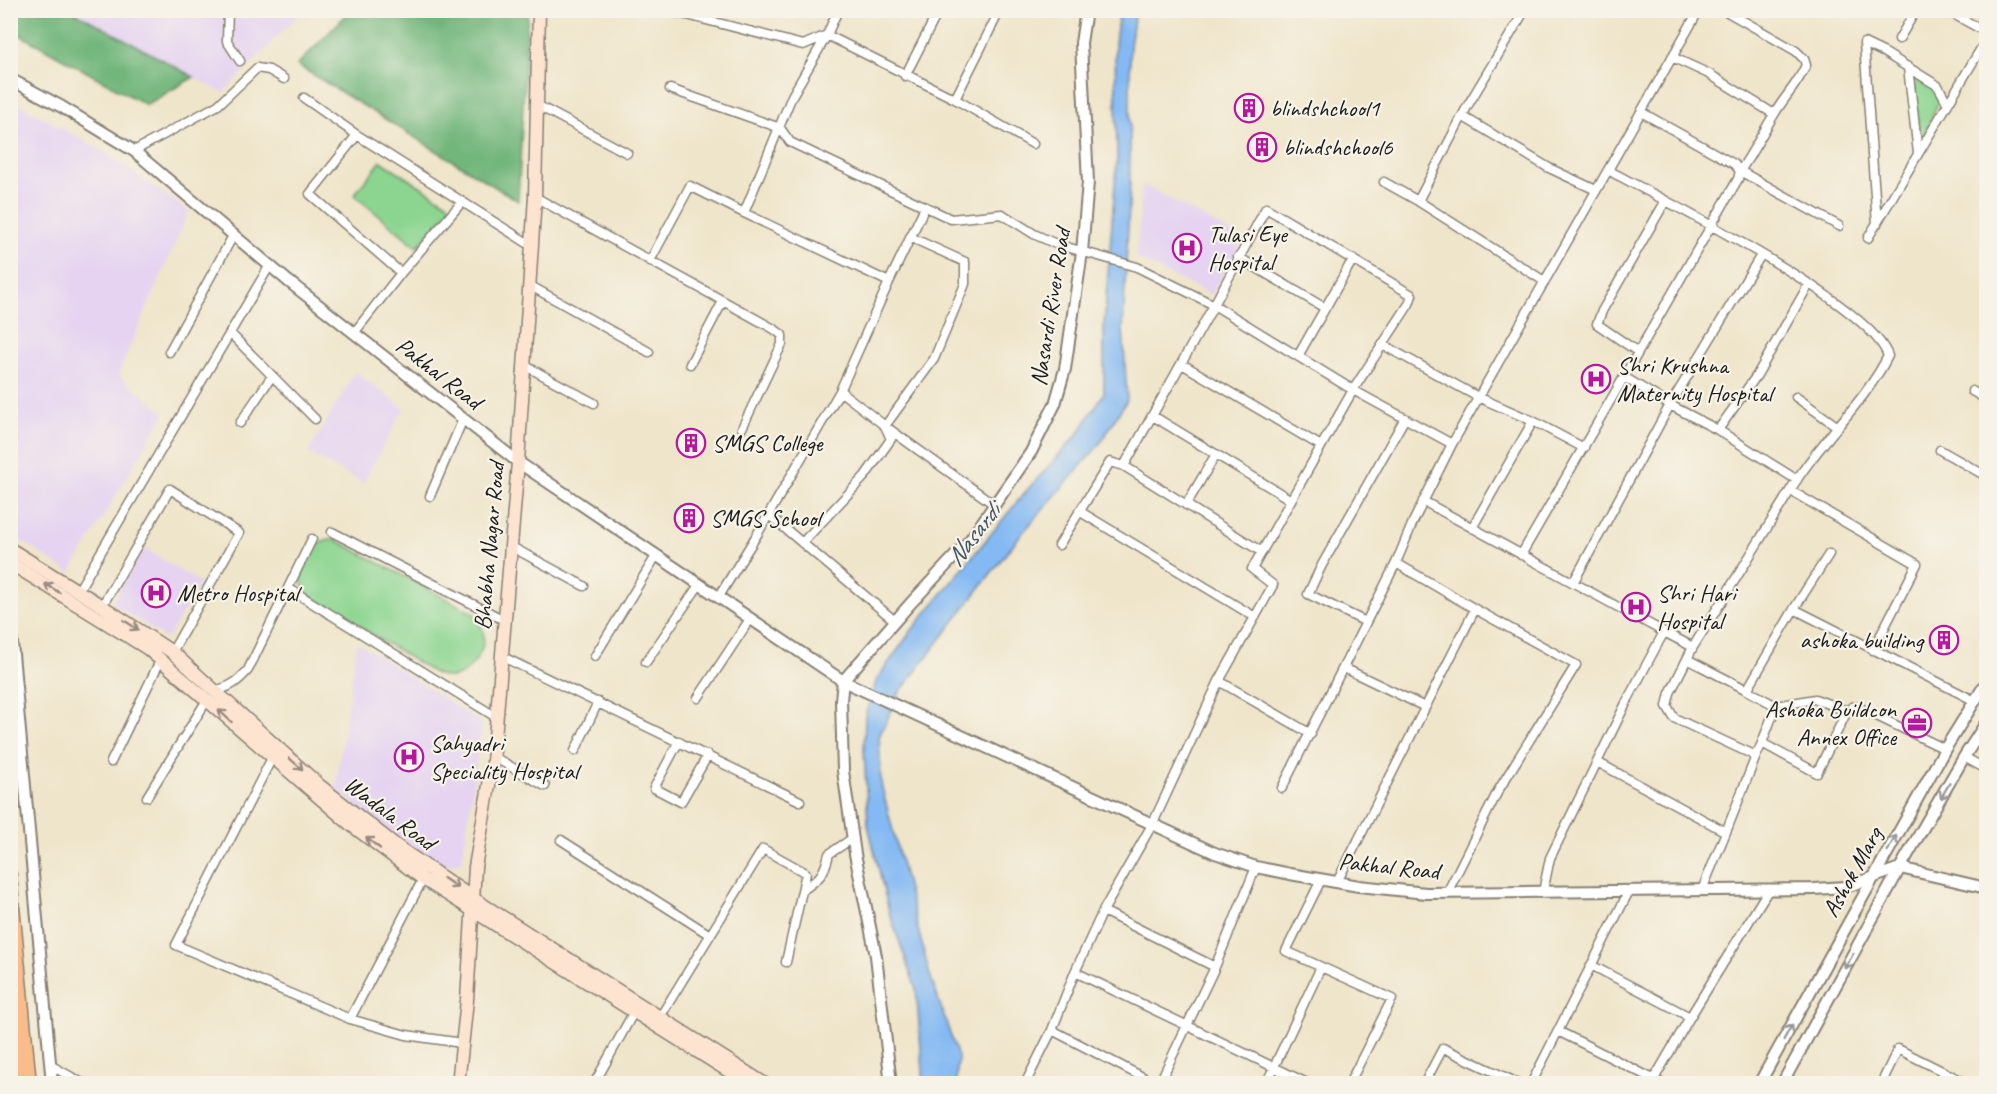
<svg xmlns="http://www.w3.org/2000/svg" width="1997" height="1094" viewBox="0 0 1997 1094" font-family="Caveat,sans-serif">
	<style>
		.built { fill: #e5d3f1 }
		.green { fill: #8cd590; stroke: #547856; stroke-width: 1.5 }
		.forest { fill: #71b67a; stroke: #46694b; stroke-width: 1.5 }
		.water { fill: #84b9f3; stroke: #506a88; stroke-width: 1.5 }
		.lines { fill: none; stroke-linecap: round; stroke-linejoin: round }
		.minor-casing { stroke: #868073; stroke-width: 11 }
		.tertiary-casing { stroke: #868073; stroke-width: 14 }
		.secondary-casing { stroke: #868073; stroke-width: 15 }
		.primary-casing { stroke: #868073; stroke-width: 15 }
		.motorway-casing { stroke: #868073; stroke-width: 18 }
		.minor { stroke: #fff; stroke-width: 8 }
		.tertiary { stroke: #fff; stroke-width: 10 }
		.secondary { stroke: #fde4d1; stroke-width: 12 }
		.primary { stroke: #fabc8b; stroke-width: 12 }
		.motorway { stroke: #fabc8b; stroke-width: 15 }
		.oneway { stroke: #988a80 }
		.oneway2 { stroke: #999 }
		.labels { text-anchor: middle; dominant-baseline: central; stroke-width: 4.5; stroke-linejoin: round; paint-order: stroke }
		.poi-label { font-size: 24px; fill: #1c1c1c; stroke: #f7f3e8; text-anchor: start }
		.street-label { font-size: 24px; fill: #1c1c1c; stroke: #f7f3e8 }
		.water-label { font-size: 26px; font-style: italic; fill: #405367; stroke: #f7f3e8 }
	</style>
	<rect width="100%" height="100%" fill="#f7f3e8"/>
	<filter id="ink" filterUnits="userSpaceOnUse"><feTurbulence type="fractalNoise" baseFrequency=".0167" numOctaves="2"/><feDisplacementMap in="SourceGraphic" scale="12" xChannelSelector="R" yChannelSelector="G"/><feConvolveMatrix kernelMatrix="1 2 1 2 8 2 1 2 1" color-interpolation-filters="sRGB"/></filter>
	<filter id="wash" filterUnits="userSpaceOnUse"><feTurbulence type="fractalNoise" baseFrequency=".008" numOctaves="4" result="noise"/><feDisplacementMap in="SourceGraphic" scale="24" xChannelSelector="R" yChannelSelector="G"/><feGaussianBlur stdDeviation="1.35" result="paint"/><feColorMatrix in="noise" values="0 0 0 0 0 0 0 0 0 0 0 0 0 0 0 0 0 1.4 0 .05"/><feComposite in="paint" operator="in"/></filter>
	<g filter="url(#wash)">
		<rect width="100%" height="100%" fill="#efe5ca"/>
		<path class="built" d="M73 11H302L223 93Z
			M10 99 101 150 189 211 118 375 165 413 70 573 11 534Z
			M1142 184 1243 239 1211 295 1136 258Z
			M355 372 404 408 363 483 308 453Z
			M144 548 200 583 167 639 112 603Z
			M357 642 482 723 462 862 437 866 335 790Z"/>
		<path class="green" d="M1913 71 1939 91 1941 97 1920 143Z
			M381 161 453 207 417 247 354 195Z
			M334 539 473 613C476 616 479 621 481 625 490 645 473 673 453 677 447 678 440 675 434 673L304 592C297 569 309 542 334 539Z"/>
		<path class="forest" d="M11 10 73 11 194 77 146 105 11 30Z
			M350 11H528L518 201 297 65Z"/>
		<path class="water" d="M1119 11H1135L1130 46V185L1123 327 1127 400 1099 445 1018 538 900 692 879 737 881 784 929 972 958 1057 956 1083H924L916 989 889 912 868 825 864 749 865 716 877 679 912 630 1027 490 1078 434 1104 393V324L1117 158 1115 43Z"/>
	</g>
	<g filter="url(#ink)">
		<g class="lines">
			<g class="minor-casing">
				<path id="minor" d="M228 10 227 41 240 61
					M663 10 687 15 803 45 827 35 838 10
					M1724 10 1796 51 1804 59 1806 65C1798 84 1785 96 1775 113 1763 132 1753 152 1740 171L1839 226
					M1946 10 1986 32
					M1899 39 1916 10
					M1672 57 1709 74 1774 114
					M1908 67 1918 153
					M905 76 939 10
					M670 89 780 128 790 142 951 219 1002 214 1034 234 1056 244 1137 267 1214 305 1353 390 1452 444
					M304 98 357 135 532 246
					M955 99 1000 10
					M537 105 627 153
					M1462 116 1549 168 1596 190
					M357 135 310 194 401 273
					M134 151 218 105 257 68 269 70 284 79
					M1608 170C1663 200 1870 303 1888 356 1865 402 1824 437 1796 481 1762 536 1728 592 1693 647
					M1384 182 1418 201 1544 281
					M535 197 774 329 782 335V344L742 428
					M1418 201 1468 105 1525 10
					M1877 224 1864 43 1885 53 1938 86 1948 104
					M910 237 965 262V284L934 359 885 426 995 505
					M1868 238 1986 40
					M1761 255 1670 405 1718 430 1797 480
					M1238 257 1325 308
					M650 261 690 186 744 213
					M889 282 925 207
					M529 285 649 352
					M230 333 315 419
					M354 333 401 273 462 202
					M1383 345 1478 397 1533 421 1584 448
					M169 352 234 234
					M1638 352 1597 324 1602 311 1665 202
					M1298 356 1353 259
					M690 364 723 301
					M1182 364 1321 446
					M524 365 594 403
					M1624 377 1738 179 1740 171 1734 164 1641 112
					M1972 391 1986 399
					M1796 397 1838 427
					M1153 416 1291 500
					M240 423 272 376
					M1718 430 1757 375 1809 284
					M1940 450 1986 476
					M1124 466 1262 552
					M1791 491 1917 564 1873 650
					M430 496 463 419
					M1423 501 1664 632 1628 699 1550 858 1543 892
					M1186 505 1216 454
					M1079 511 1255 617
					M769 515 895 621
					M1472 528 1533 421
					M332 532 504 620
					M802 543 865 476 891 439 885 426 840 391
					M510 546 584 586
					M1521 555 1624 377 1670 405 1573 583
					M288 588 496 717
					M78 591 270 265
					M718 598 758 533 840 391 889 282 744 213 792 96 827 35 955 99 1033 144
					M102 606 170 489 239 533 172 652
					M1794 609 1829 554
					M1366 622 1308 594 1322 565 1405 418
					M1664 632 1693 647 1670 693 1667 706 1674 718 1756 756 1726 832
					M501 656 800 801
					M595 656 656 556
					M1687 659 1747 690 1794 609 1975 701
					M646 662 699 585
					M1344 668 1425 707
					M1219 681 1311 734
					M1747 690 1776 706 1762 743
					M215 691C230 687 238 682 248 670L312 539
					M698 698 750 619
					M1776 706 1815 699 1847 711
					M679 741 654 788 681 802 708 755
					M575 751 598 702
					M274 754 176 945 350 1019 406 1035 462 1043
					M492 756 545 786
					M1756 756 1762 743 1817 773 1847 711 1852 707H1858L1945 749
					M1964 757 1986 769
					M111 762 160 661
					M1597 762 1726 832 1702 890
					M1282 788 1396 563 1413 522 1452 444 1699 10
					M147 797 207 700
					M561 840 710 935
					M1321 880 1286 951 1392 999 1349 1084
					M1337 882 1475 609 1396 563
					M803 890C820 878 824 875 829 854L853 838
					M1447 893 1498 791 1576 665 1475 609
					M1103 911 1215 967
					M1591 965 1690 1017 1769 889
					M1075 972 1309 1084
					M660 1017 763 849 806 873 786 962
					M350 1019 423 879
					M1052 1030 1156 1084
					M1558 1031 1663 1084
					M50 1065 84 1084
					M1654 1079 1690 1017
					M594 1084 636 1008
					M1025 1084 1052 1030 1075 972 1103 911 1153 823 1219 681 1273 585 1252 569 1353 390 1409 304 1412 295 1266 208 1214 305 1124 466 1110 462 1059 545
					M1159 1084 1215 967 1256 867
					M1266 1084 1321 967
					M1424 1084 1443 1048 1520 1084
					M1531 1084 1629 891
					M1881 1084 1898 1049 1968 1084
					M1940 1084 1945 1072"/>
			</g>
			<g class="tertiary-casing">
				<path id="tertiary" d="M10 79 62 107 134 151 288 281 518 462 843 681 1215 853 1256 867 1290 874 1359 886 1426 893 1814 889 1846 887 1900 868 1986 888
					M10 621 52 1084
					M891 1084 876 956 855 854 843 771 841 700 843 681 910 604 970 540 1031 452 1055 404 1065 369 1082 252 1088 182 1081 43 1086 10
					M1759 1084 1945 749 1986 683
					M1782 1084 1900 868 1964 757 1986 723"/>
			</g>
			<g class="secondary-casing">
				<path id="secondary" d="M10 549 102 606 172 652 320 786 399 848 474 899 765 1084
					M10 563 148 649 350 824 423 879 749 1084
					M458 1084 467 1000 475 867 493 762 518 462 535 197 539 10"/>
			</g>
			<g class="primary-casing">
				<path id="primary" d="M10 875 30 1084"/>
			</g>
			<g class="motorway-casing">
				<path id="motorway" d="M10 958 22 1084"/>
			</g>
			<use href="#minor" class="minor"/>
			<use href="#tertiary" class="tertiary"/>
			<use href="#secondary" class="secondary"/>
			<use href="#primary" class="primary"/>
			<use href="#motorway" class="motorway"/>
		</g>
		<defs><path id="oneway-shaft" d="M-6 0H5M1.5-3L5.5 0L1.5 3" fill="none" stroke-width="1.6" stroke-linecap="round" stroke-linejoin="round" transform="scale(1.5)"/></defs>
		<g class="oneway">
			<use href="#oneway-shaft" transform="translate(52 588) rotate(-148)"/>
			<use href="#oneway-shaft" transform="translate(131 625) rotate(33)"/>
			<use href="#oneway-shaft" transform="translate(225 716) rotate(-138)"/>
			<use href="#oneway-shaft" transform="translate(296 764) rotate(41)"/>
			<use href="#oneway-shaft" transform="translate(373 843) rotate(-142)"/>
			<use href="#oneway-shaft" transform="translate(451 883) rotate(34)"/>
		</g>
		<g class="oneway2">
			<use href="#oneway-shaft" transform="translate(1945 791) rotate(120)"/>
			<use href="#oneway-shaft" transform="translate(1892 843) rotate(-61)"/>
			<use href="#oneway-shaft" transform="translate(1849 961) rotate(119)"/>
			<use href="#oneway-shaft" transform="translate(1788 1032) rotate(-61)"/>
		</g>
	</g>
	<defs>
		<g id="building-ring" transform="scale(1.5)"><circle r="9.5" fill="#f7f3e8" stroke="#b5179e" stroke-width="1.5"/><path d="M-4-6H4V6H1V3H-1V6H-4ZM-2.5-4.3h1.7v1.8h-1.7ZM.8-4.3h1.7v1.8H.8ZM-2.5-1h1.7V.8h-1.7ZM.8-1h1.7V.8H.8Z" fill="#b5179e"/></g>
		<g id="hospital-ring" transform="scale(1.5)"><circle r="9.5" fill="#f7f3e8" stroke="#b5179e" stroke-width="1.5"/><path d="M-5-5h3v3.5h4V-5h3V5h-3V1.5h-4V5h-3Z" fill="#b5179e"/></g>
		<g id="office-ring" transform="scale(1.5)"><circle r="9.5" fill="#f7f3e8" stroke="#b5179e" stroke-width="1.5"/><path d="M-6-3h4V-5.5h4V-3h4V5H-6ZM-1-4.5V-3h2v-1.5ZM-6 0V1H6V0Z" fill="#b5179e"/></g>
	</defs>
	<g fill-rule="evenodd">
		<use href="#building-ring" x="1249" y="108"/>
		<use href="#building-ring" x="1262" y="147"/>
		<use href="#hospital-ring" x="1187" y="248"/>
		<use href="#hospital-ring" x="1596" y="379"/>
		<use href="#building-ring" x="691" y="443"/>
		<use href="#building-ring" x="689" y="518"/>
		<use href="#hospital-ring" x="156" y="593"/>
		<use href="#hospital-ring" x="1636" y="607"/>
		<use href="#building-ring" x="1944" y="640"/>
		<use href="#office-ring" x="1917" y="723"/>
		<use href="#hospital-ring" x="409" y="757"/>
	</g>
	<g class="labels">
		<g class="poi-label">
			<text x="1270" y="108">blindshchool1</text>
			<text x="1283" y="147">blindshchool6</text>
			<text x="1208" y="234">Tulasi Eye<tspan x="1208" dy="28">Hospital</tspan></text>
			<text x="1617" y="365">Shri Krushna<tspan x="1617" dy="28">Maternity Hospital</tspan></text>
			<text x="712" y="443">SMGS College</text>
			<text x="710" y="518">SMGS School</text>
			<text x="177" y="593">Metro Hospital</text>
			<text x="1657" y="593">Shri Hari<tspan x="1657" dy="28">Hospital</tspan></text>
			<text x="1923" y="640" text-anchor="end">ashoka building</text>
			<text x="1896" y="709" text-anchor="end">Ashoka Buildcon<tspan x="1896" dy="28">Annex Office</tspan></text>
			<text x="430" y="743">Sahyadri<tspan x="430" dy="28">Speciality Hospital</tspan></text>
		</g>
		<g class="street-label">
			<text transform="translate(1050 307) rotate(-81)">Nasardi River Road</text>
			<text transform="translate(439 373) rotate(38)">Pakhal Road</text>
			<text transform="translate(489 546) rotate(-85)">Bhabha Nagar Road</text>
			<text transform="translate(390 813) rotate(37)">Wadala Road</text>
			<text transform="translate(1389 866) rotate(6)">Pakhal Road</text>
			<text transform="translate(1852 872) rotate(-61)">Ashok Marg</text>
		</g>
		<g class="water-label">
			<text transform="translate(973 535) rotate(-52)">Nasardi</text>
		</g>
	</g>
	<rect width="1997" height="1094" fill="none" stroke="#f7f3e8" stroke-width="36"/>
</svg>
